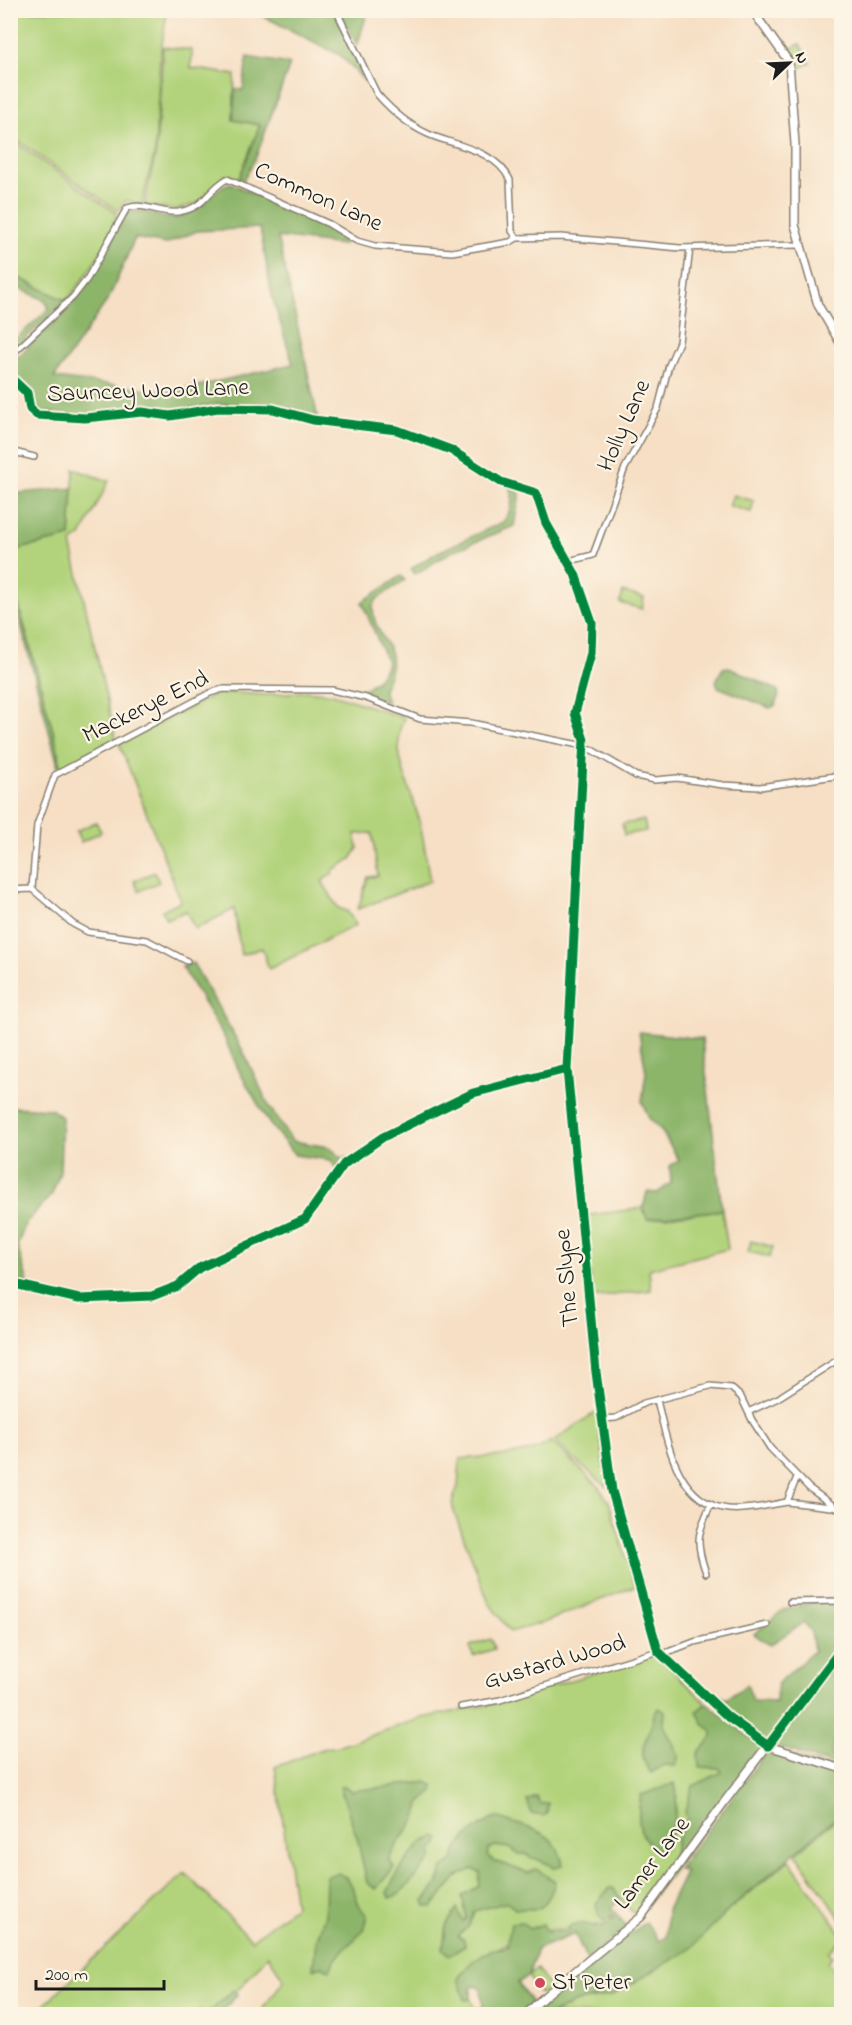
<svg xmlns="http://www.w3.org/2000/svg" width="852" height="2025" viewBox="0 0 852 2025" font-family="'Indie Flower',sans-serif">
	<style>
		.green { fill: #b2d37b; stroke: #67784c; stroke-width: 1.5 }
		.forest { fill: #8db56b; stroke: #546844; stroke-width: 1.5; fill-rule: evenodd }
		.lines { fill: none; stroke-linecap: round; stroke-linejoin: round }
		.street-casing { stroke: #897e70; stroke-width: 8 }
		.secondary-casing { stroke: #897e70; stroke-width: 10 }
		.street { stroke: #fff; stroke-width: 5 }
		.secondary { stroke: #fff; stroke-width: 7 }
		.cycleway-casing { stroke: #fcf5e5; stroke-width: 13 }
		.cycleway { stroke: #00873e; stroke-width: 9 }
		.poi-dot { fill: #d1495b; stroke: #fcf5e5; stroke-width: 2 }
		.labels { text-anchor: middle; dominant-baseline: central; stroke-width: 4.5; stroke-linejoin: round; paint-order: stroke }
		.street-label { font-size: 24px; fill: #1c1c1c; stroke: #fcf5e5 }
		.poi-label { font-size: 24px; fill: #1c1c1c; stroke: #fcf5e5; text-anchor: start }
	</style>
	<rect width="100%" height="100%" fill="#fcf5e5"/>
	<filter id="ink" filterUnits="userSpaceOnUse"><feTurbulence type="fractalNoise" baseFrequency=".0167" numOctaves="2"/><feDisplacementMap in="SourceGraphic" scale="12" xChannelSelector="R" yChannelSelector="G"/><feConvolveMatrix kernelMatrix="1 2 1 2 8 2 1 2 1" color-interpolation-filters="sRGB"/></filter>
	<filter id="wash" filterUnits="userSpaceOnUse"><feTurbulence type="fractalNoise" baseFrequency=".008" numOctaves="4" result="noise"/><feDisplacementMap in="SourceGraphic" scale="24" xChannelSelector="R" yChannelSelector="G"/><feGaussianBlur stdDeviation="1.35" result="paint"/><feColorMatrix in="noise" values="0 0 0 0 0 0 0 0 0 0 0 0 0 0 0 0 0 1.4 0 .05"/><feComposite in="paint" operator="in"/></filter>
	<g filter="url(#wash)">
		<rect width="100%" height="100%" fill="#f6dfc4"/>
		<path class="green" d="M10 11H167L160 58 155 152 141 205 127 200 118 211 11 136Z
			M800 44 810 63 800 68 790 49Z
			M163 47 192 50 191 68 235 75 233 120 260 125 239 179 225 175 199 203 176 210 144 205 156 152Z
			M10 139 116 213C115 237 82 283 66 301L11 274Z
			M74 469 109 481 81 536 71 543 116 740 60 769 59 753 11 577 10 551 70 537Z
			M733 495 754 501 751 512 729 506Z
			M623 592 644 598 642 609 620 603Z
			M308 691 333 694 404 718C389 749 410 786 418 816 424 837 426 859 430 881L358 909 368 877 378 876 372 833 355 834 358 848 351 859 333 870 332 874 322 881 338 908 347 911 356 925 269 969 262 948 241 955 234 909 195 929 186 911 166 919 162 910 181 901 119 743 220 692 266 695Z
			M644 820 646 831 624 835 622 824Z
			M96 822 101 832 81 842 76 831Z
			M154 872 159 882 139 891 134 881Z
			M643 1208 648 1219 722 1210 728 1249 649 1269 651 1290 592 1298 584 1216Z
			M751 1241 773 1247 770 1257 748 1252Z
			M597 1411 607 1487 570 1456 555 1440Z
			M551 1441 597 1485 609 1502 635 1586 543 1623 510 1632 489 1603 455 1515 452 1503 458 1486 460 1459C485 1456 533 1457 551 1441Z
			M491 1639 494 1649 473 1656 470 1646Z
			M656 1654 705 1702 716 1720 732 1767 671 1874 637 1917 612 1890 597 1910 615 1921 609 1926 599 1925 529 1932 489 1953 460 1974 477 2014H266L263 2008 284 1980 268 1955 217 2014H34L185 1873 252 1940 295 1906 275 1767 325 1748 340 1746 422 1718 493 1704Z
			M836 1819 841 1826V1919L796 1854Z
			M789 1860 841 1933V1940L829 1952 832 1956 828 1962 841 1978V2014H552L573 2003 613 1995 729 1910Z
			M537 1969 550 1988 540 1994 528 1976Z"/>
		<path class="forest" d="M253 11H334L372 89 340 55Z
			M339 11H368L357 46Z
			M247 57 290 64 256 157 243 181 239 179 260 125 233 120 235 89 243 90Z
			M230 183 330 228 347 241 342 245 278 237 318 419 293 409 271 406 218 404 169 412 131 408 82 416 35 411 30 391 11 376 10 364 63 314 91 280 124 214C144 204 160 222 180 217 201 212 212 188 230 183ZM260 228 272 296 293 364 172 392 54 378 109 298 135 238 166 244 197 231Z
			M11 274 66 301 11 352V343L49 309 45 300 11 285Z
			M73 488 70 537 11 551V494Z
			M510 489 518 490 520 494 514 526 451 552 415 574 411 569 436 553 503 522C511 513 514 500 510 489Z
			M401 576 405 580 377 599 373 606C373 643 407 644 383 689L387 702 359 691C373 685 384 677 387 662L362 602Z
			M11 577 59 753 60 769 57 768V761L11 588Z
			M729 667 777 690 779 694 776 705 770 708 718 687 716 681 723 668Z
			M193 963 242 1049 270 1108 292 1141 329 1147 342 1158H347L336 1169 331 1160 295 1155 269 1123 240 1073 224 1037 182 967Z
			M639 1032 702 1039 722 1210 647 1219 643 1208 647 1192 657 1193 671 1183 670 1166 679 1160 661 1130 649 1118 642 1102 646 1072Z
			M11 1107 51 1109 62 1117 60 1172 52 1194 26 1223 17 1246 28 1283 11 1280Z
			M841 1598V1644L769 1742H764L712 1698 717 1694 726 1699 747 1685 753 1701 776 1702 777 1684 814 1651 811 1632 804 1622 770 1645 754 1634 783 1610 824 1599Z
			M841 1653V1740L834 1741 831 1756 838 1758 841 1767 776 1746 775 1741Z
			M707 1703 761 1747V1750L674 1870H670L677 1838 687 1819 685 1811 693 1786 722 1772 719 1768 699 1767 698 1753 712 1737V1731L703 1724 697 1711Z
			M659 1708 665 1712 664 1725 679 1756 675 1766 664 1765 651 1773C631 1748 654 1733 654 1713Z
			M773 1750 836 1770 841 1775V1813L729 1910 689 1950 613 1995 573 2003 552 2014H530L556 1989 646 1922 659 1941 666 1937 667 1910 686 1871 678 1870 762 1758Z
			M427 1782 433 1786V1792L420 1803C418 1825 396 1838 389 1860L394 1867 376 1889 367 1883 358 1841 340 1787H346L351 1791Z
			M675 1783C679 1800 674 1839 661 1852 636 1841 637 1818 641 1795Z
			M536 1797 540 1804 548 1803 547 1814 543 1816 532 1814 527 1801Z
			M497 1817C526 1830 556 1826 563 1865L555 1867 534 1858 531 1859 526 1854H518L509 1848 495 1846 489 1849 487 1855 494 1861 529 1873 536 1869 555 1881C553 1891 547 1904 538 1909H515L508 1902 474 1911 469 1926 458 1936 464 1940 465 1946 450 1955 443 1949 446 1926 457 1909 463 1921 467 1918 462 1896 479 1886 480 1872 473 1869 458 1876 432 1907 426 1906 424 1901 437 1885 443 1868 453 1861C456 1840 478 1826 497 1817Z
			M436 1836 440 1839 439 1845 432 1850V1859C421 1868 402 1896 390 1898L387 1893C395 1875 409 1855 423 1842 426 1840 433 1838 436 1836Z
			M337 1873C359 1880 352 1904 367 1915 367 1931 357 1937 347 1946 340 1952 334 1962 329 1970L321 1966 313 1969 316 1942 325 1915 326 1876Z
			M609 1888H613L621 1899 611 1908 627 1927 587 1960 575 1934 537 1949 528 1976 518 1983 532 2003 522 2014H472V2010L483 2007 481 1988 474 1986 471 1989V1999L465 2000 458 1979C470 1960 484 1950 507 1947L511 1923 522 1922 529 1929 543 1924 547 1932 567 1931 571 1925 581 1923 601 1928 614 1918 611 1915 604 1921 599 1916 596 1904Z
			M233 1990 238 1994 219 2014H192L199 2011 205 2013 211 2011Z"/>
	</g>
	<g filter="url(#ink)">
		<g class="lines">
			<g class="street-casing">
				<path id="street" d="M336 10 377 94C391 110 408 125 428 134 456 146 496 150 510 180L512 231 517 238 561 237 680 248 799 245
					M10 356 73 297 87 279 127 208C144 202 160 214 178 212 206 208 207 190 227 179L329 224 357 241 375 246 452 252 510 242 517 238
					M10 377 27 393 30 409 37 415 85 418 142 412 170 416 218 408 273 409 313 420 397 430 451 450 501 482 536 493 546 523 575 574 592 623 591 653 575 713 584 740 567 1069 596 1372 612 1491 658 1651 728 1717 768 1746
					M10 451 34 457
					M569 561 593 555 625 468 658 408 669 365 679 342 690 248
					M583 749 592 750 636 776 655 780 677 778 723 785 760 787 842 775
					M32 889 37 825 55 775 210 693 223 689 332 690 366 698 420 719 471 723 584 746
					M10 890 32 889 73 924 88 932 147 940 187 961
					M10 1283 79 1299 152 1296 178 1286 199 1268 305 1219 344 1164 383 1137 473 1093 567 1069
					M781 1396 842 1357
					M657 1400C667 1440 676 1503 728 1509 747 1511 769 1505 787 1502
					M748 1412 778 1398
					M602 1419 616 1418 644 1403 710 1386 731 1388 741 1397 752 1420 770 1448 809 1488 842 1512
					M797 1477 787 1502 831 1507
					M706 1573C695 1542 697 1534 711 1504
					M790 1602 842 1601
					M660 1655 694 1642 767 1625
					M461 1707 500 1700 658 1651"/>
			</g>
			<g class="secondary-casing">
				<path id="secondary" d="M752 10 789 62 795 144V225L818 305 842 346
					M768 1746 842 1769
					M526 2014 545 1996 641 1917 725 1801 842 1648"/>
			</g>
			<use href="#street" class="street"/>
			<use href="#secondary" class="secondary"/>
			<g class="cycleway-casing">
				<path id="cycleway" d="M10 377 27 393 30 409 37 415 85 418 142 412 170 416 218 408 273 409 313 420 397 430 451 450 501 482 536 493 546 523 575 574 592 623 591 653 575 713 584 740 567 1069 596 1372 612 1491 658 1651 728 1717 768 1746 842 1648
					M10 1283 79 1299 152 1296 178 1286 199 1268 305 1219 344 1164 383 1137 473 1093 567 1069"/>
			</g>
			<use href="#cycleway" class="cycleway"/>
		</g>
	</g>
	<circle class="poi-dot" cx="540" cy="1983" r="6"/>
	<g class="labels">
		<g class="street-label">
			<text transform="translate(318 198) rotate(24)">Common Lane</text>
			<text transform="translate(148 392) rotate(-2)">Sauncey Wood Lane</text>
			<text transform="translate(625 426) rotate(-66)">Holly Lane</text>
			<text transform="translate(146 708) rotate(-26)">Mackerye End</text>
			<text transform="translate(568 1278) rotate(-95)">The Slype</text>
			<text transform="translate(555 1663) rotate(-16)">Gustard Wood</text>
			<text transform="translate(653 1864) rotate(-53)">Lamer Lane</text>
		</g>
		<g class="poi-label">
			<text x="552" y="1983">St Peter</text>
		</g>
	</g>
	<rect width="852" height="2025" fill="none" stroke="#fcf5e5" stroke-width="36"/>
	<g transform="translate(789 63) rotate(67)" stroke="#fcf5e5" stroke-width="4.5" paint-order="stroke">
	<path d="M0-4.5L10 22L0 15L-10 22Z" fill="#1c1c1c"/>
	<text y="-9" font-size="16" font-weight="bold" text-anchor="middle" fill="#1c1c1c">N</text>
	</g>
	<path d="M36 1980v9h128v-9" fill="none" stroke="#1c1c1c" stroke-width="3"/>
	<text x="45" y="1980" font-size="18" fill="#1c1c1c" stroke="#fcf5e5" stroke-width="4.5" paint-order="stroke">200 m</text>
</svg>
